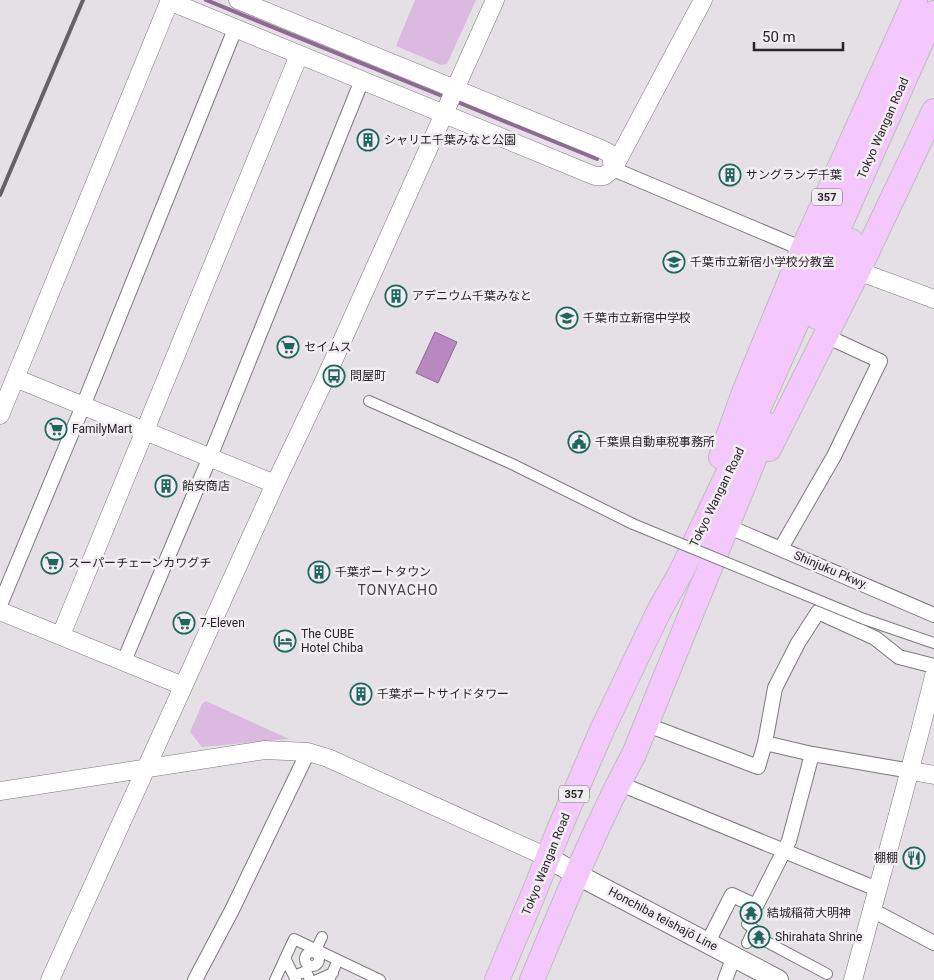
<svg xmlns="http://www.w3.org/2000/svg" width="934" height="980" viewBox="0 0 934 980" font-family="Roboto,'Noto Sans JP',sans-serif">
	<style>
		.green { fill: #dbb9e0 }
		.water { fill: #b987c2; stroke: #8d6993 }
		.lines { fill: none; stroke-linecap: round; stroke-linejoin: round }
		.stream { stroke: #8d6993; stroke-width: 4 }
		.pedestrian-casing { stroke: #7d797d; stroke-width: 12 }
		.minor-casing { stroke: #7d797d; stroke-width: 16 }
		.tertiary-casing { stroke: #7d797d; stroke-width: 19 }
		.secondary-casing { stroke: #7d797d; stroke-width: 22 }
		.trunk-casing { stroke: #bebdbe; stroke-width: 26 }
		.pedestrian { stroke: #fff; stroke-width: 10 }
		.minor { stroke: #fff; stroke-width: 14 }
		.tertiary { stroke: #fff; stroke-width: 18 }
		.secondary { stroke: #fff; stroke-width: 20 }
		.trunk { stroke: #f4c8fc; stroke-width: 24 }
		.rail { stroke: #656265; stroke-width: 4 }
		.pedestrian-bridge-casing { stroke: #7d797d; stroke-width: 12; stroke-linecap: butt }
		.pedestrian-bridge { stroke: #fff; stroke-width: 10 }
		.labels { text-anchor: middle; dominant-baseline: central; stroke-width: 5; stroke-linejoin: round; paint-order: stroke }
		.shield { fill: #f2edf3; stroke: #636064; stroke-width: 1 }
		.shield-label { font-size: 11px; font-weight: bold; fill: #262426 }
		.street-label { font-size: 12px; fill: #262426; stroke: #f2edf3 }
		.poi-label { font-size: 12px; fill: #262426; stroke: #f2edf3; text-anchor: start }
		.neighbourhood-label { font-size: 14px; letter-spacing: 1px; fill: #433f43; stroke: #f2edf3 }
	</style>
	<rect width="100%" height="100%" fill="#e5e0e5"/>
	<path class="green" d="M415 0H476L447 64 441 65 396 46Z
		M206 701 289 739 202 747 190 732 202 704Z"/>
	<path class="water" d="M435 332 457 342 438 383 416 373Z"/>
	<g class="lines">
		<path class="stream" d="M206 0 447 98
			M455 101 597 159"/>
		<g class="pedestrian-casing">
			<path id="pedestrian" d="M369 401 512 464 633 524
				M864 619 934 643
				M747 924 754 929 747 943
				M752 934 827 974
				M305 959a7 7 0 1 1 14 0a7 7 0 1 1-14 0Z
				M315 952 322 937
				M285 958 296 980
				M294 976 306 971 310 980
				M275 980 294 939 380 980
				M317 980 333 973
				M329 980 338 960"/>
		</g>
		<g class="minor-casing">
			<path id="minor" d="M613 169 803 249
				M727 526 934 615
				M781 548 834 456 880 361 826 336
				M0 605 83 406 235 29
				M124 661 210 457 362 80
				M645 724 758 767 765 743 775 688 798 643 818 612 875 638 899 657 934 666
				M765 743 812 754 911 771
				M618 783 877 889
				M872 910 934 943
				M708 942 732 895 756 906 789 841 812 754
				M195 980 232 910 308 752
				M725 980 734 956"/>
		</g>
		<g class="tertiary-casing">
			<path id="tertiary" d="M238 0 599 148 611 154 613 169
				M169 1 595 176H604L613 169 703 0
				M858 271 934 299
				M15 378 275 484
				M0 415 170 0
				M0 611 183 686
				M61 635 299 55
				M911 771 934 775
				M0 791 265 750 308 752 328 758 547 857
				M50 980 275 484 325 379 495 0
				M853 980C880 879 909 778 934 676"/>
		</g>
		<g class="secondary-casing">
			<path id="secondary" d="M547 857 576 874 778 980"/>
		</g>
		<g class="trunk-casing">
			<path id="trunk" d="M817 317 851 241
				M769 449 858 271 934 111
				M721 457 743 395 803 249 915 0
				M497 980 533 895 558 832 602 730 659 611 680 574 753 421 934 13
				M532 980C564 904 595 827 634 754L768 425"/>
		</g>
		<use href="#pedestrian" class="pedestrian"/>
		<use href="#minor" class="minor"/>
		<use href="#tertiary" class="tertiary"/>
		<use href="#secondary" class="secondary"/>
		<use href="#trunk" class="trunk"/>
		<path class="rail" d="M0 195 83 0"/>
		<g class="pedestrian-bridge-casing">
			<path id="pedestrian-bridge" d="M633 524 864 619"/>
		</g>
		<use href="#pedestrian-bridge" class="pedestrian-bridge"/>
	</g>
	<defs>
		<g id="building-ring" transform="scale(1.125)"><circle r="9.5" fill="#f2edf3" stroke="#1f675d" stroke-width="1.5"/><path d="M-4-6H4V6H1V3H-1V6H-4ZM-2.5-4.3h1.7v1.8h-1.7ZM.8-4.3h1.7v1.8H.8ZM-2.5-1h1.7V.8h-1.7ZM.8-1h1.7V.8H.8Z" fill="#1f675d"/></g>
		<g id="school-ring" transform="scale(1.125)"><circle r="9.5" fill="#f2edf3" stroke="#1f675d" stroke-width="1.5"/><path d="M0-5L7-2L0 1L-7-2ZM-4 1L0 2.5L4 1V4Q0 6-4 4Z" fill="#1f675d"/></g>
		<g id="supermarket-ring" transform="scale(1.125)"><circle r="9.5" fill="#f2edf3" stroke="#1f675d" stroke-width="1.5"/><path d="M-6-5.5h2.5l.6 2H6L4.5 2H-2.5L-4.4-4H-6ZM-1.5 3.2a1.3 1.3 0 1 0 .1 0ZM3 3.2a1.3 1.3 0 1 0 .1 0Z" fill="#1f675d"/></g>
		<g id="bus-ring" transform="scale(1.125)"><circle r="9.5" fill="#f2edf3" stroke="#1f675d" stroke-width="1.5"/><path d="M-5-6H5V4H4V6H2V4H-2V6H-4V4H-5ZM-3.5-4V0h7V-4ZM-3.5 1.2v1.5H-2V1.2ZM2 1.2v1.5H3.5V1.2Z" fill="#1f675d"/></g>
		<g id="civic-ring" transform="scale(1.125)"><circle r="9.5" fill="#f2edf3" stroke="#1f675d" stroke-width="1.5"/><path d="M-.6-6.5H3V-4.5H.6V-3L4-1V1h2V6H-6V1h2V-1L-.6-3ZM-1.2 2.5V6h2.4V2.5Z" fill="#1f675d"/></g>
		<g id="hotel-ring" transform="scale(1.125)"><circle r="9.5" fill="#f2edf3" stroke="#1f675d" stroke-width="1.5"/><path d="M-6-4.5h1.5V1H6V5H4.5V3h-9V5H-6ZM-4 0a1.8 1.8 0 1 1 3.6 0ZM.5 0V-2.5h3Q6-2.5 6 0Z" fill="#1f675d"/></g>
		<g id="restaurant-ring" transform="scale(1.125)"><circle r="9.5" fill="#f2edf3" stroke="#1f675d" stroke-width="1.5"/><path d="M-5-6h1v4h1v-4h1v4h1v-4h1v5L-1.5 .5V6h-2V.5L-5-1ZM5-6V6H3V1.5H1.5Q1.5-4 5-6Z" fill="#1f675d"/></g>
		<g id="temple-ring" transform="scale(1.125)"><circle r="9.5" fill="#f2edf3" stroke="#1f675d" stroke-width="1.5"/><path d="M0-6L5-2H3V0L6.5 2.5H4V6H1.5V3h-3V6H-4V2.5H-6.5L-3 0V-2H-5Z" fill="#1f675d"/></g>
	</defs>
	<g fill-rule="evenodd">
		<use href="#building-ring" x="368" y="140"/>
		<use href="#building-ring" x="730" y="175"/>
		<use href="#school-ring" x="674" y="262"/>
		<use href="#building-ring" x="396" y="296"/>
		<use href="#school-ring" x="567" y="318"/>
		<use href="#supermarket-ring" x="288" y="347"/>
		<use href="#bus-ring" x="334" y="376"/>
		<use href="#supermarket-ring" x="56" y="429"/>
		<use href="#civic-ring" x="579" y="442"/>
		<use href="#building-ring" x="166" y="486"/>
		<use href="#supermarket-ring" x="52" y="563"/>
		<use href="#building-ring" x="319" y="572"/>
		<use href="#supermarket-ring" x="184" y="623"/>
		<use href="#hotel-ring" x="285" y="641"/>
		<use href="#building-ring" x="361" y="694"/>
		<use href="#restaurant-ring" x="914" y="858"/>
		<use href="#temple-ring" x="751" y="913"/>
		<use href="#temple-ring" x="759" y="937"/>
	</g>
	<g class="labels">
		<g class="shield">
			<rect x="812" y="188.5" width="30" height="17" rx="4"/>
			<rect x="559" y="785.5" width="30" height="17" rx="4"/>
		</g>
		<g class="shield-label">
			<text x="827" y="197">357</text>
			<text x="574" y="794">357</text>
		</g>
		<g class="street-label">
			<text transform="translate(883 128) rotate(-66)">Tokyo Wangan Road</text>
			<text transform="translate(717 497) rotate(-64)">Tokyo Wangan Road</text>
			<text transform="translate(831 570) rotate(23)">Shinjuku Pkwy.</text>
			<text transform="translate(546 864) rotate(-68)">Tokyo Wangan Road</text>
			<text transform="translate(663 919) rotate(28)">Honchiba teishajō Line</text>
		</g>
		<g class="poi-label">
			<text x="384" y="140">シャリエ千葉みなと公園</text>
			<text x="746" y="175">サングランデ千葉</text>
			<text x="690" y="262">千葉市立新宿小学校分教室</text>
			<text x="412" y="296">アデニウム千葉みなと</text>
			<text x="583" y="318">千葉市立新宿中学校</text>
			<text x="304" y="347">セイムス</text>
			<text x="350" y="376">問屋町</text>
			<text x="72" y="429">FamilyMart</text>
			<text x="595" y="442">千葉県自動車税事務所</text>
			<text x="182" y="486">飴安商店</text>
			<text x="68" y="563">スーパーチェーンカワグチ</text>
			<text x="335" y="572">千葉ポートタウン</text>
			<text x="200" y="623">7-Eleven</text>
			<text x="301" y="634">The CUBE<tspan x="301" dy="14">Hotel Chiba</tspan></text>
			<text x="377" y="694">千葉ポートサイドタワー</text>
			<text x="898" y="858" text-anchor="end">棚棚</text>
			<text x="767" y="913">結城稲荷大明神</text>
			<text x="775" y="937">Shirahata Shrine</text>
		</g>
		<g class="neighbourhood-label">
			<text x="398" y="590">TONYACHO</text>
		</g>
	</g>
	<path d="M754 42v8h89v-8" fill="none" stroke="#262426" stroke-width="2.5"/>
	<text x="762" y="42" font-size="15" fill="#262426" stroke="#f2edf3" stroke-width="4" paint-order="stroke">50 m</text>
</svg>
